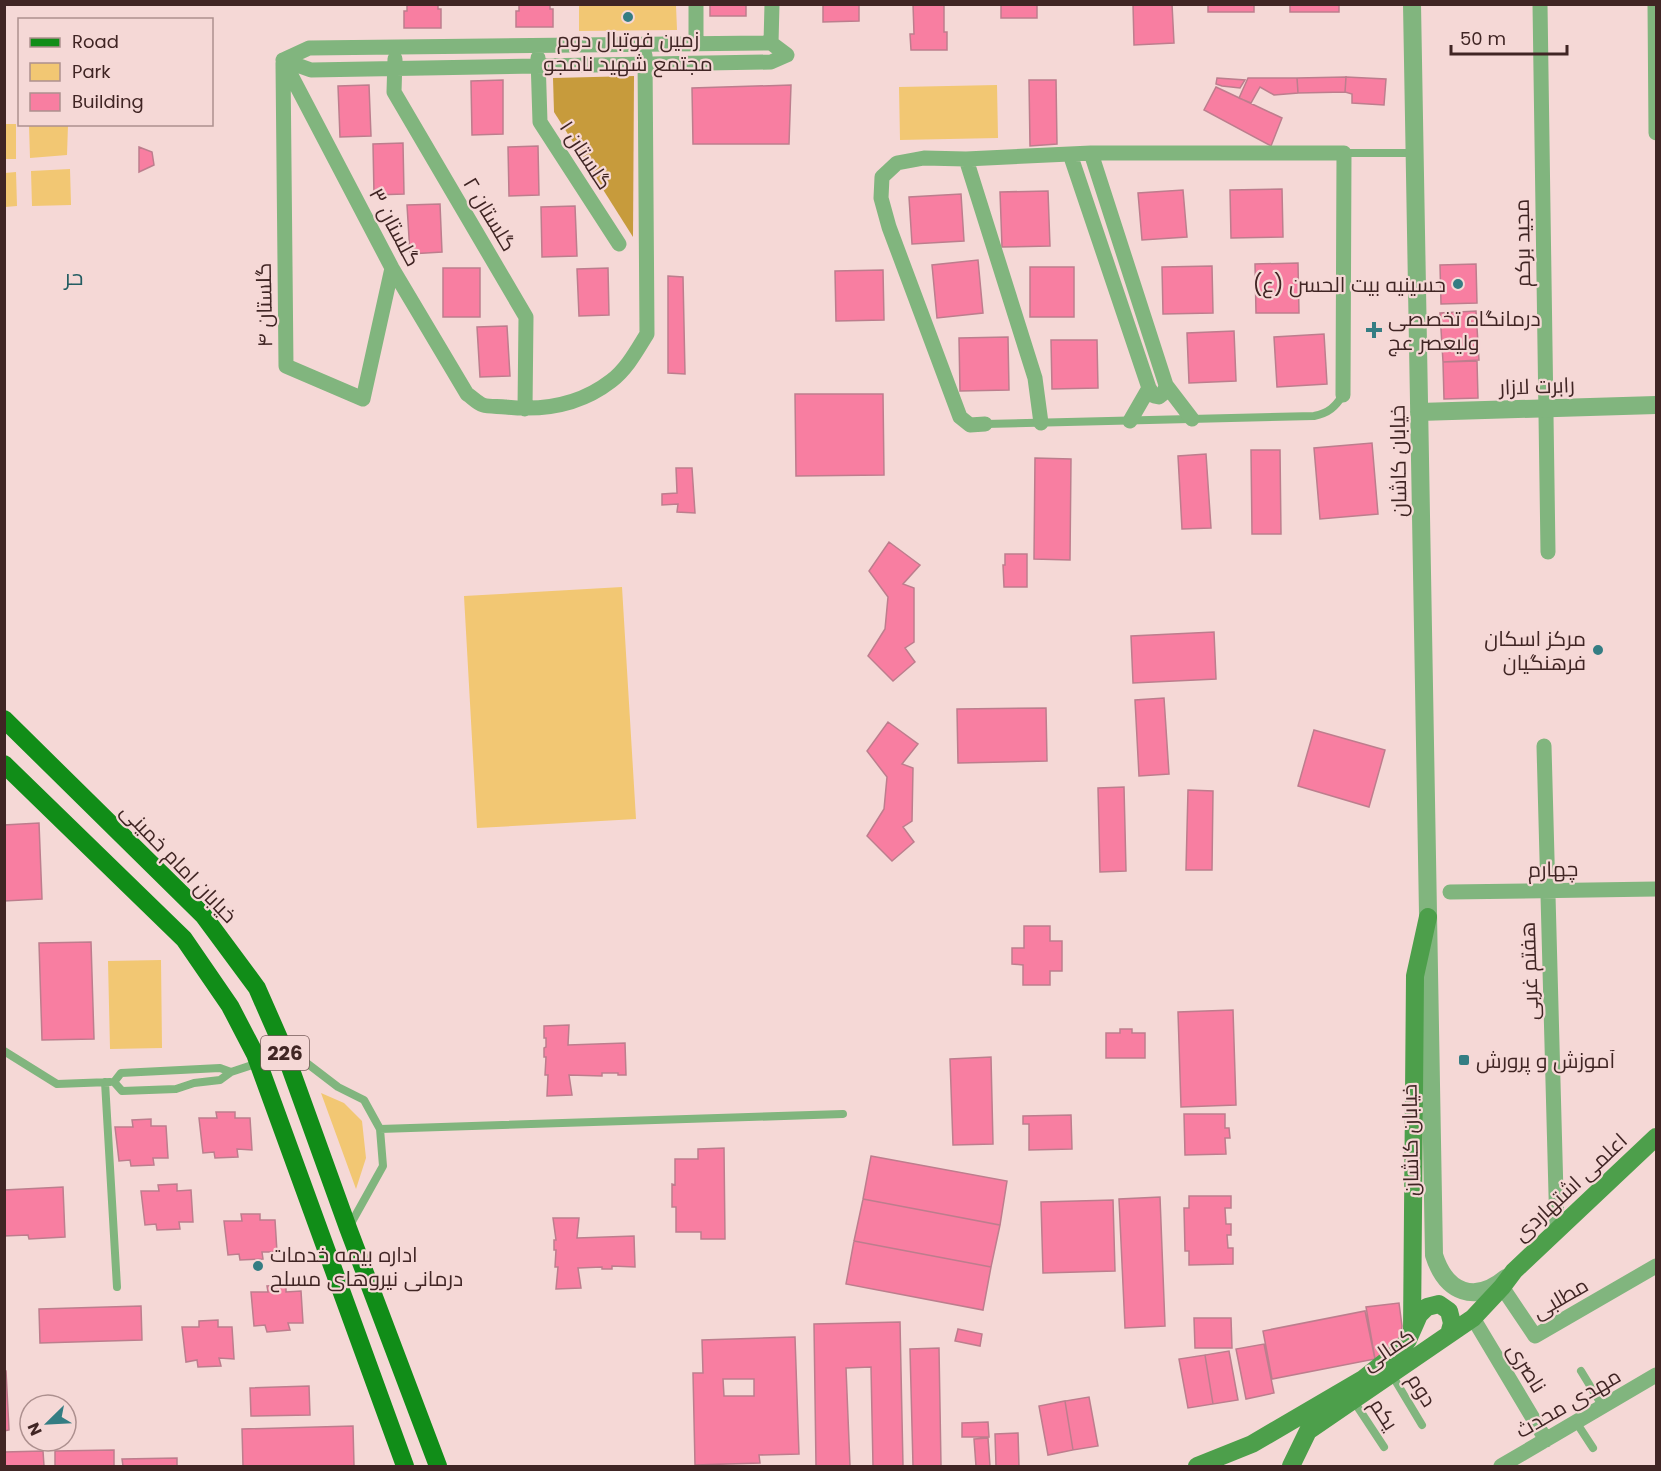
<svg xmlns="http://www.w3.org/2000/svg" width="1661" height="1471" viewBox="0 0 1661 1471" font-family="Poppins,Cairo,sans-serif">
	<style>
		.green { fill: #f2c773 }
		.forest { fill: #c79b3c }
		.building { fill: #f87ea1; stroke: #bd7d8d; stroke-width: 1.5; fill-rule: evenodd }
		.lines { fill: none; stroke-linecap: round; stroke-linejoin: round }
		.service { stroke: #81b57e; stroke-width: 8 }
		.minor { stroke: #81b57e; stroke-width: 15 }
		.tertiary { stroke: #81b57e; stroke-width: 18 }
		.secondary { stroke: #4d9f4b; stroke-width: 18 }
		.primary { stroke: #118d18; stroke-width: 18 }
		.poi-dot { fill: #347d83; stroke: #f5d8d6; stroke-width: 2 }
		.labels { text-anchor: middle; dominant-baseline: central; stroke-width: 4.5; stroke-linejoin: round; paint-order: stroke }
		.shield { fill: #f5d8d6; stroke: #765b59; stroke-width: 1.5 }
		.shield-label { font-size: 20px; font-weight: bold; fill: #402524 }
		.poi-label { font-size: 21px; fill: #402524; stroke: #f5d8d6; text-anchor: start }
		.street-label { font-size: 21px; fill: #402524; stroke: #f5d8d6 }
		.neighbourhood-label { font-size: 22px; fill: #235d62; stroke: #f5d8d6 }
	</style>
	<rect width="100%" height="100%" fill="#f5d8d6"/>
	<path class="green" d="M579 5H676L677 30 579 31Z
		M997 85 998 138 900 140 899 87Z
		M5 124H16V159H5Z
		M29 125H68L67 155 30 158Z
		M70 169 71 205 32 206 31 171Z
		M16 172 17 206 5 207V173Z
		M622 587 636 819 477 828 464 596Z
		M161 960 162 1048 110 1049 108 961Z
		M321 1093 344 1103 362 1121 366 1158 356 1189Z"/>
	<path class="forest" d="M634 76 633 237 554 112 553 78Z"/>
	<path class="building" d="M407 4H438V9H441V28H404V11H407Z
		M519 4H550V9H553V27H516V11H519Z
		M710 4H746V16H710Z
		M859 4V21L823 22V5Z
		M913 4H944V32H947V50H911L910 34H914Z
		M1001 4H1037V18H1001Z
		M1133 4H1172L1174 43 1134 45Z
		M1208 4H1254V12H1208Z
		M1290 4H1339V12H1290Z
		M1346 77 1345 92 1298 93 1297 78Z
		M1346 77 1386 79 1384 105 1352 103V94L1345 92Z
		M1217 78 1245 80 1240 88 1222 86 1216 84Z
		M1248 78H1297L1298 93 1274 95 1260 87 1251 103 1239 98Z
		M503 80V134L472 135 471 81Z
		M1029 80H1056L1057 144 1030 146Z
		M369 85 371 136 340 137 338 86Z
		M791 85 789 144H693L692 88Z
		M1216 87 1282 118 1271 146 1204 110Z
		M403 143 404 194 374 195 373 144Z
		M538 146 539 195 509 196 508 147Z
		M139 147 152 152 154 165 139 172Z
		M1282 189 1283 237 1231 238 1230 190Z
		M1183 190 1187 237 1142 240 1138 193Z
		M1048 191 1050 246 1002 247 1000 192Z
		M961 194 964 241 912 244 909 197Z
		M440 204 442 252 410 254 407 205Z
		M575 206 577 256 542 257 541 207Z
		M978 260 983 313 937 318 932 265Z
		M1298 263 1299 313H1256L1255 264Z
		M1476 264 1477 303 1441 304 1440 265Z
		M1212 266 1213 313 1163 314 1162 267Z
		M1030 267H1074V317H1030Z
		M443 268H480V317H443Z
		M608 268 609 315 579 316 577 269Z
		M883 270 884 320 836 321 835 271Z
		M668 276 683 277 685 374 668 373Z
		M1476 311 1479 360 1443 362 1440 313Z
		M507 326 510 376 480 377 477 327Z
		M1234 331 1236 381 1189 383 1187 333Z
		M1324 334 1327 384 1277 387 1274 337Z
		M1008 337 1009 390 960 391 959 338Z
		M1051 340H1097L1098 388 1052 389Z
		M1477 361 1478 398 1444 399 1443 362Z
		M795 394H883L884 475 796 476Z
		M1372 443 1378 514 1320 519 1314 448Z
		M1251 450H1280L1281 534H1252Z
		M1206 454 1211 528 1182 529 1178 456Z
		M1035 458 1071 459 1070 560 1034 559Z
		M676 468H692L695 513 677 512 678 504 662 505V494L677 493Z
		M889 542 920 565 903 584 914 588V642L905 648 915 662 893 681 868 656 885 629 888 597 869 571Z
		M1005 554H1027V587H1004L1003 565H1005Z
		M1214 632 1216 679 1133 683 1131 636Z
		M1164 698 1169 774 1139 776 1135 700Z
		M1046 708 1047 761 958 763 957 709Z
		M888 722 918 744 902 764 913 768 912 821 903 827 914 842 892 861 867 836 884 809 887 777 867 751Z
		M1314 730 1385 750 1369 807 1298 786Z
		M1124 787 1126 871 1100 872 1098 788Z
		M1188 790 1213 791 1212 870H1186Z
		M39 823 42 899 4 901V825Z
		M1024 926H1050V941H1062V971H1050V985H1023V965L1012 964V948H1024Z
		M91 942 94 1039 42 1040 39 943Z
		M1233 1010 1236 1105 1181 1107 1178 1012Z
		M569 1025 568 1045 625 1043 626 1075H618V1073H602V1076L569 1075 572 1095 547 1096 548 1075H545L546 1057H544V1048L546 1047V1038H544V1026Z
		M1120 1029H1132V1033H1145V1058H1106V1033H1120Z
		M991 1057 993 1144 953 1145 950 1059Z
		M216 1112H235V1118H250L252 1150 237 1149 238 1157 215 1158 214 1152 203 1153 199 1118H217Z
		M1184 1114H1225V1128H1229L1230 1138H1225L1226 1154 1185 1155Z
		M1071 1115 1072 1149 1029 1150V1124H1023V1116Z
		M151 1119V1126H166L168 1158H153L154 1165 131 1166 130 1160 119 1161 115 1127H133L132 1120Z
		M724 1148 725 1239H701V1232H676V1207H672V1184L675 1185V1159H698V1149Z
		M871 1156 1007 1181 1000 1225 863 1199Z
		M177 1184V1191L191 1190 193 1222H179L180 1229 157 1230 156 1224 145 1225 141 1191H159L158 1185Z
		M63 1187 65 1237 29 1239 28 1235 4 1236V1190Z
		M1189 1196H1231V1208H1225L1226 1224H1231V1235H1227L1228 1248H1233V1264L1189 1265V1251H1185L1184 1208H1189Z
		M1160 1197 1165 1326 1125 1328 1119 1199Z
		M863 1199 1000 1225 991 1267 854 1241Z
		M1113 1200 1115 1271 1043 1273 1041 1202Z
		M241 1214H260V1220H275L277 1252H262L263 1259 240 1260 239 1254 228 1255 224 1221H242Z
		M553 1218H579L577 1238 634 1236 635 1267 612 1266V1269H602V1267L578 1268 581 1288 556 1289 558 1267H555L556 1250H554V1240H556Z
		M854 1241 991 1267 983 1310 846 1284Z
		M286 1285V1292L301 1291 303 1323H288L290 1330 267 1332 265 1325 254 1326 251 1292H268L267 1286Z
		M1399 1303 1402 1326 1400 1342 1375 1359 1366 1307Z
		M141 1306 142 1340 40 1343 39 1309Z
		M1365 1311 1375 1359 1272 1379 1263 1331Z
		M1194 1318H1231L1232 1348H1195Z
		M218 1320V1327H232L234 1359 219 1358 221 1366 198 1367 197 1360 186 1362 182 1327H199V1321Z
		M900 1322 903 1466H873L871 1367 846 1368 850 1466H816L814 1324Z
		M958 1329 982 1334 980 1346 955 1341Z
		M795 1337 799 1454 759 1455 760 1463 695 1465 693 1373H703L702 1340ZM723 1379H754V1396H724Z
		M1264 1344 1274 1393 1246 1399 1236 1349Z
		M939 1348 941 1466H913L910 1349Z
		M1229 1351 1238 1400 1213 1404 1205 1355Z
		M1205 1355 1213 1404 1188 1408 1179 1359Z
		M4 1371H6L9 1430 4 1431Z
		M309 1386 310 1415 251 1416 250 1388Z
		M1089 1397 1098 1446 1073 1450 1065 1401Z
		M1065 1401 1073 1450 1048 1455 1039 1406Z
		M988 1422 989 1437H962V1423Z
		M353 1426 354 1466H243L242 1429Z
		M1018 1433 1019 1466H996L995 1434Z
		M988 1438 990 1466H976L974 1439Z
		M114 1450V1466H55V1451Z
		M43 1451 44 1466H4V1452Z
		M177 1458V1466H123L122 1459Z"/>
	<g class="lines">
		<path class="service" d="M1344 153H1414
			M985 424 1314 416C1329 413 1335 407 1343 395
			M287 1048 338 1087 364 1100 380 1129 383 1166 349 1227
			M4 1051 57 1084 110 1082
			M105 1082 117 1287
			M114 1082 122 1091 176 1089 194 1083 220 1080 231 1072 258 1063
			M114 1082 121 1073 220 1068 231 1072
			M380 1129 843 1114
			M1581 1371 1603 1407
			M1392 1375 1422 1425
			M1353 1400 1384 1447
			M1576 1422 1593 1448"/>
		<path class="minor" d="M696 4V44
			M1540 4 1548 552
			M1655 4 1656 133
			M771 43 787 55 771 62 311 70 283 60 309 48Z
			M771 43 772 4
			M538 58 540 122 619 244
			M395 59 394 92 526 317 525 409
			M283 60 392 268 467 394C472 397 477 403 483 405 489 407 499 406 506 407 544 411 580 405 611 381 627 369 637 350 647 334L645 55
			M283 63 286 366 363 399 392 268
			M1091 153 1166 385 1192 419
			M1070 154 1149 388 1154 396 1159 397 1164 393 1166 385
			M966 159 1035 378 1041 423
			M1130 421 1149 388
			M985 424 970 425 960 417 889 227 881 198 882 177 897 163 924 158 966 159 1091 153H1344L1343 395
			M1544 746 1557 1231
			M1450 892 1656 889
			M1502 1287 1535 1336 1656 1266
			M1473 1318 1546 1440
			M1501 1466 1656 1375"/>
		<path class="tertiary" d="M1412 4 1434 1255C1446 1293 1475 1304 1506 1278
			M1419 412 1656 405"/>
		<path class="secondary" d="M1412 1331 1415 976 1428 917
			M1197 1466 1252 1444 1363 1379 1401 1349 1408 1340 1419 1315 1427 1307 1439 1304 1449 1311 1452 1323 1449 1334
			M1291 1466 1308 1431 1473 1318 1502 1287 1514 1271 1656 1137"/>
		<path class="primary" d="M4 719 203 915 257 988 282 1045 348 1228 438 1466
			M4 764 184 939 230 1006 255 1054 405 1466"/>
	</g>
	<g class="poi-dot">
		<circle cx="628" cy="17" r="6"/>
		<circle cx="1458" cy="284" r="6"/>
		<path d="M1371 321h6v6h6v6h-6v6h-6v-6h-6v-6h6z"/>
		<circle cx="1598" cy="650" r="6"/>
		<rect x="1458" y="1054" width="12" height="12" rx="3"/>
		<circle cx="258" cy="1266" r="6"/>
	</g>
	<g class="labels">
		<rect class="shield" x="261" y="1036" width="48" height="34" rx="4.5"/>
		<g class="shield-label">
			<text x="285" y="1053">226</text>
		</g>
		<g class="poi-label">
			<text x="628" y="39" text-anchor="middle">زمین فوتبال دوم<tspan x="628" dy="24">مجتمع شهید نامجو</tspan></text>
			<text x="1446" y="284" text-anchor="end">حسینیه بیت الحسن (ع)</text>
			<text x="1388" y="318">درمانگاه تخصصی<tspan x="1388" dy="24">ولیعصر عج</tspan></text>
			<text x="1586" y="638" text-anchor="end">مرکز اسکان<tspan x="1586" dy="24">فرهنگیان</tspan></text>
			<text x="1476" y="1060">آموزش و پرورش</text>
			<text x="270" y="1254">اداره بیمه خدمات<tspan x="270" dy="24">درمانی نیروهای مسلح</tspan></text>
		</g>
		<g class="street-label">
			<text transform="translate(586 155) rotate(57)">گلستان ۱</text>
			<text transform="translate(490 214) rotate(59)">گلستان ۲</text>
			<text transform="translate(395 227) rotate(62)">گلستان ۳</text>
			<text transform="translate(1522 243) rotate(-91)">مجید برکم</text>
			<text transform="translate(264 305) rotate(-91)">گلستان ۴</text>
			<text transform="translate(1537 386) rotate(-2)">رابرت لازار</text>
			<text transform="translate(1398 461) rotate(-91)">خیابان کاشان</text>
			<text transform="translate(179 863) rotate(46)">خیابان امام خمینی</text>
			<text transform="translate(1553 869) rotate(-1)">چهارم</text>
			<text transform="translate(1529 971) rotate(-92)">هفتم غربی</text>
			<text transform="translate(1410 1140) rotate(-91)">خیابان کاشان</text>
			<text transform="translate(1570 1187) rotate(-43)">اعلمی اشتهاردی</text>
			<text transform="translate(1560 1298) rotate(-30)">مطلبی</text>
			<text transform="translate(1388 1349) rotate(-34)">کمالی</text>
			<text transform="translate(1527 1368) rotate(58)">ناصری</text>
			<text transform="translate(1422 1390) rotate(58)">دوم</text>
			<text transform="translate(1568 1403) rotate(-30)">مهدی محدث</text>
			<text transform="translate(1384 1414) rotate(57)">یکم</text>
		</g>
		<g class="neighbourhood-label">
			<text x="74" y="277">حر</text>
		</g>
	</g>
	<rect width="1661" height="1471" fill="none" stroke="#402524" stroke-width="12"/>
	<rect x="18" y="18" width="195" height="108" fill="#f5d8d6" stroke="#ad908f" stroke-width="1.5"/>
	<rect x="30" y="38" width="30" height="9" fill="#118d18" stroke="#ad908f" stroke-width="1.5"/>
	<text x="72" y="48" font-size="18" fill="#402524">Road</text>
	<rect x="30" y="63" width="30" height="18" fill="#f2c773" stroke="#ad908f" stroke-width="1.5"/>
	<text x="72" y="78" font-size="18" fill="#402524">Park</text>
	<rect x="30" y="93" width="30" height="18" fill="#f87ea1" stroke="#ad908f" stroke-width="1.5"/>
	<text x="72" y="108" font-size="18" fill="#402524">Building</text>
	<g transform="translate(48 1423) rotate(246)"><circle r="28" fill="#f5d8d6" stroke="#ad908f" stroke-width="1.5"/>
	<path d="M0-4.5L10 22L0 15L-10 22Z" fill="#347d83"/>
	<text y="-9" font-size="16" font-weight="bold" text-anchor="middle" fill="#402524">N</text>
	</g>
	<path d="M1451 45v9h116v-9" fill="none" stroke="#402524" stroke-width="3"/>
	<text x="1460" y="45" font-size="18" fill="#402524" stroke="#f5d8d6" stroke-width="4.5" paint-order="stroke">50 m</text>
</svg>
